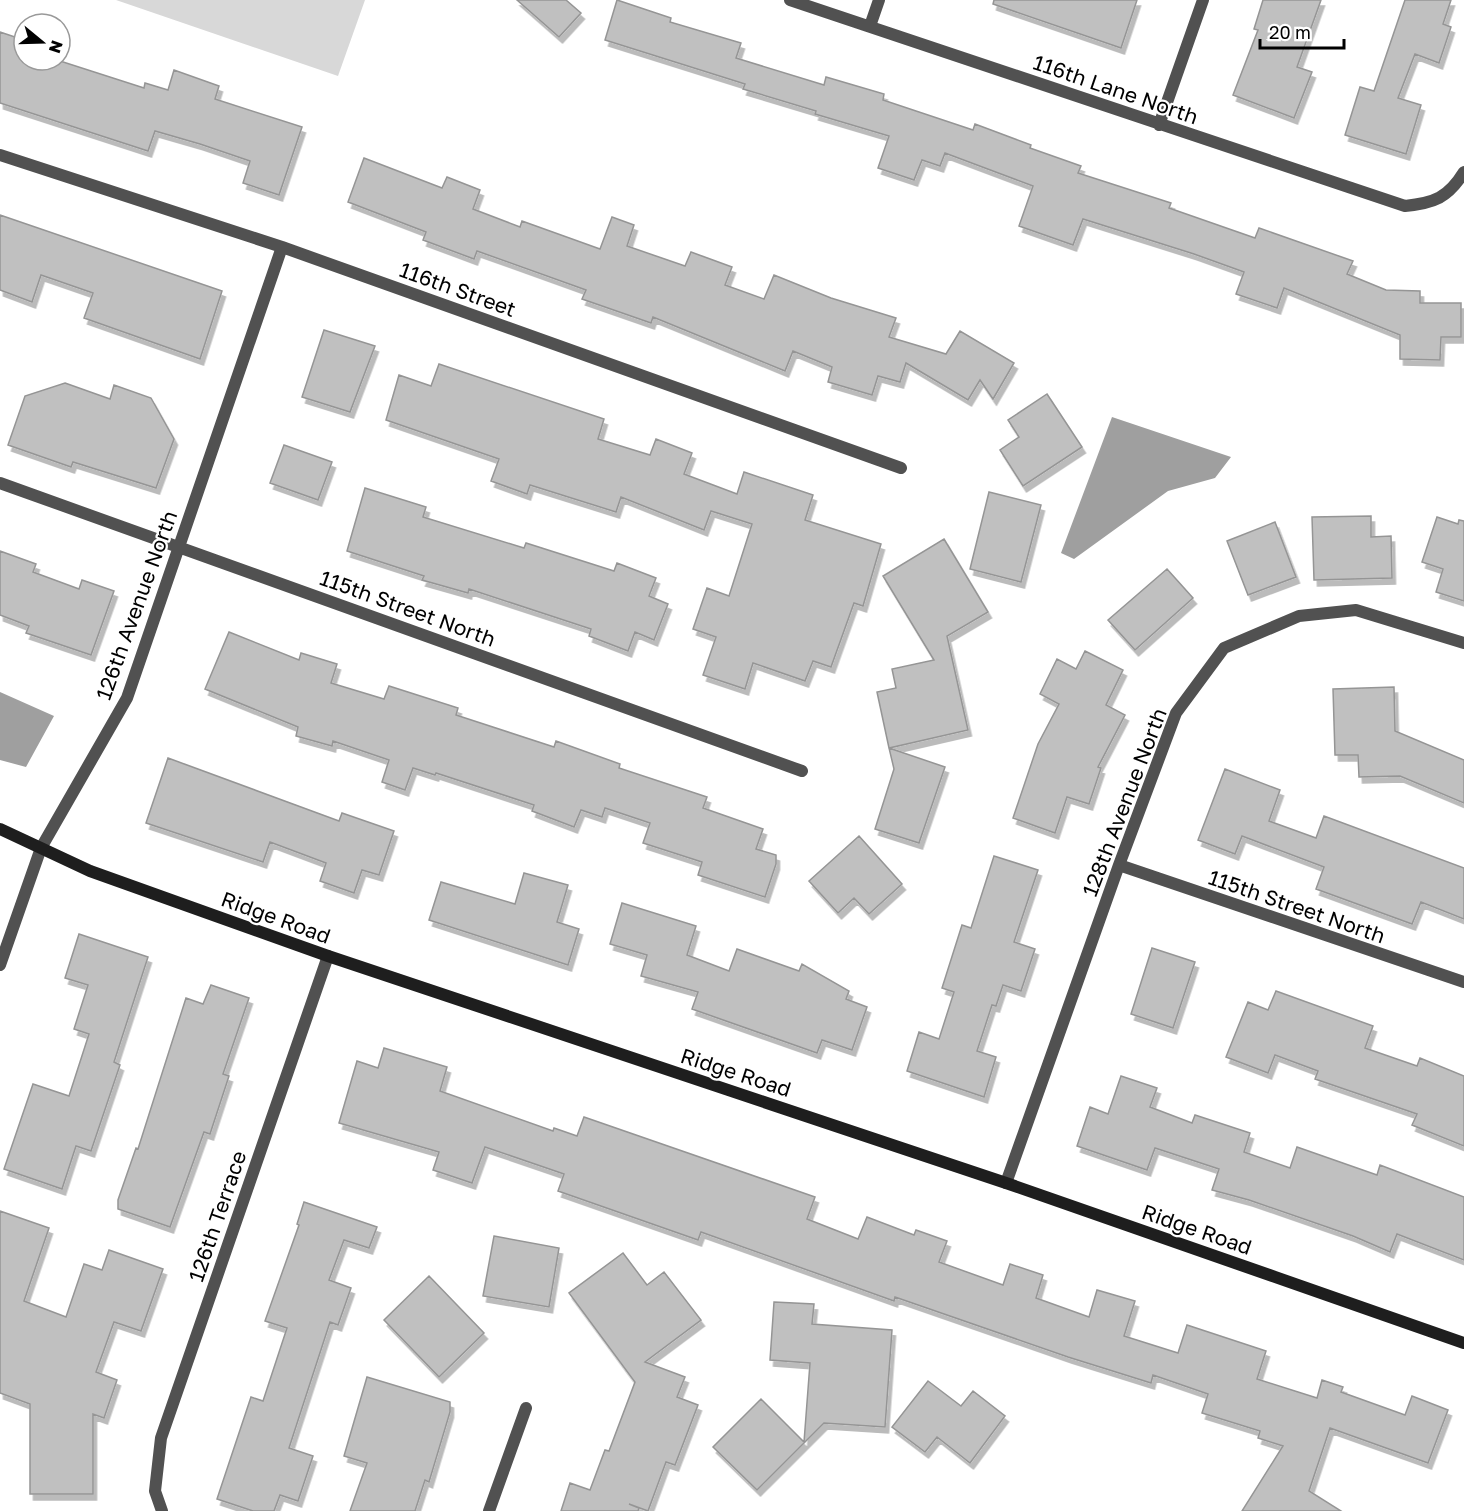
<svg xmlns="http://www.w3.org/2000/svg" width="1464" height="1511" viewBox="0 0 1464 1511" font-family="'Golos Text',sans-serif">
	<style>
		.green { fill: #d8d8d8 }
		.water { fill: #9f9f9f }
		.building { fill: #c0c0c0; stroke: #959595; stroke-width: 1.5; filter: url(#shadow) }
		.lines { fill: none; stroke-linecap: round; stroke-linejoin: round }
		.street { stroke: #515151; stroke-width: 12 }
		.secondary { stroke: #1e1e1e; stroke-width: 12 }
		.labels { text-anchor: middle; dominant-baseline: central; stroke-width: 4.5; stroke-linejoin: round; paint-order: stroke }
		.street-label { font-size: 21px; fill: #000; stroke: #fff }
	</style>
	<defs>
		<filter id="shadow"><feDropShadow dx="3.5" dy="6" stdDeviation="0" flood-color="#0004"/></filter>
	</defs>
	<rect width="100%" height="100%" fill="#fff"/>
	<path class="green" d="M116 0H365L338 76Z"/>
	<path class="water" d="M1112 417 1231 457 1215 478 1168 491 1074 559 1061 553Z
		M0 692 54 716 26 767 0 760Z"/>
	<path class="building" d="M517 0H566L581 13 559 37Z
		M617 0 671 18 670 22 741 43 736 58 824 85 826 77 884 94 883 100 973 130 975 124 1031 145 1030 148 1081 166 1078 173 1171 203 1169 208 1255 238 1259 228 1353 261 1347 274 1386 290 1420 291V303H1461V337H1441L1440 360 1400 359V335L1284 288 1277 308 1236 294 1244 272 1194 254 1083 219 1073 245 1019 226 1033 186 945 153 940 166 922 160 914 180 878 168 889 136 815 114 816 111 743 89 745 84 605 40Z
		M994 0H1137L1121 48 993 4Z
		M1263 0H1321L1297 67 1312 72 1294 118 1233 95 1258 30 1254 29Z
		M1405 0H1451L1443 24 1451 27 1439 63 1415 54 1398 98 1421 105 1406 154 1345 135 1360 87 1374 91Z
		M0 32 24 40V60H57L144 88 145 83 168 90 174 70 219 86 215 99 302 127 279 195 243 183 250 161 200 144 155 131 148 151 0 103Z
		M364 158 442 188 447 177 480 190 473 209 520 227 522 221 600 249 612 217 634 225 627 246 685 266 691 252 732 267 725 285 764 299 774 275 831 298 896 318 889 337 946 354 960 331 1014 363 993 399 980 380 968 400 906 363 900 382 878 376 872 395 828 382 832 367 793 351 785 371 653 317 651 323 582 299 586 290 477 251 474 259 423 240 426 232 348 202Z
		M0 215 222 291 200 359 84 318 93 293 41 275 32 302 0 290Z
		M324 330 375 346 350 412 302 397Z
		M439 364 604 419 598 439 650 455 656 439 692 453 684 474 737 494 744 472 813 495 805 520 881 544 863 606 854 603 831 667 813 661 805 681 753 663 745 689 703 675 716 637 693 629 707 588 729 596 752 524 711 511 704 530 621 497 616 512 530 485 527 494 491 481 499 459 386 420 399 375 431 386Z
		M65 383 110 399 114 385 151 398 174 439 156 488 73 462 71 467 8 445 25 396Z
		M1047 394 1082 447 1023 486 1000 450 1019 437 1008 420Z
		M284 445 332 462 318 500 270 483Z
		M365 488 426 507 423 517 524 548 526 543 614 571 617 563 656 578 649 596 668 604 654 640 635 632 628 651 589 636 591 629 469 589 468 593 422 580 424 576 347 551Z
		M989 492 1041 505 1021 582 970 569Z
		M1371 516V537L1391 536 1392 578 1314 580 1312 517Z
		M1437 517 1458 524 1459 520 1464 521V601L1436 592 1443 569 1422 562Z
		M1275 522 1296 577 1248 595 1227 541Z
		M944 539 988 612 947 636 968 730 889 748 877 692 896 688 892 669 934 660 883 576Z
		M0 551 36 564 33 572 79 589 82 580 114 591 91 655 26 633 29 626 0 615Z
		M1167 569 1193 598 1135 650 1108 620Z
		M229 632 299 660 301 653 337 664 331 683 384 699 389 686 458 708 456 715 554 747 556 741 620 764 619 768 707 797 703 808 763 829 756 849 776 855V864L765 897 698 875 702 862 643 843 650 823 605 808 602 817 581 810 574 827 532 811 534 805 436 773 435 775 413 768 405 790 382 782 389 760 333 741 332 746 296 736 298 727 205 689Z
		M1085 651 1123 670 1106 705 1125 715 1098 767 1101 768 1089 804 1067 797 1055 833 1013 818 1038 744 1059 704 1040 694 1057 659 1076 669Z
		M1394 687 1395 731 1464 760V803L1400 776 1359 777 1358 755H1335L1333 689Z
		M889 748 945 767 919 843 875 829 894 769Z
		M168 758 339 821 342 813 394 831 379 875 362 870 354 893 320 881 326 863 270 842 263 862 146 823Z
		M1225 769 1280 790 1269 821 1316 838 1324 816 1464 868V919L1421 902 1412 924 1316 889 1324 867 1242 836 1235 854 1198 840Z
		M859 836 902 884 869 914 854 898 838 913 809 881Z
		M994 856 1038 870 1014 942 1035 949 1021 991 1003 985 996 1006 992 1005 977 1051 996 1057 984 1097 907 1071 919 1032 939 1039 954 992 942 988 962 925 971 928Z
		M524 873 568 885 557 922 579 929 568 965 429 920 441 882 515 904Z
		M622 903 696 926 687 955 729 971 737 949 799 971 802 964 849 991 846 999 867 1007 852 1050 822 1040 817 1053 692 1009 698 992 641 976 647 955 610 944Z
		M79 934 148 957 114 1062 120 1065 91 1151 76 1146 62 1189 4 1169 33 1084 69 1096 89 1034 74 1029 88 985 65 978Z
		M1152 948 1195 962 1173 1028 1131 1014Z
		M211 985 249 998 223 1074 229 1076 210 1134 204 1132 170 1227 118 1209V1200L136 1148 138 1149 186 998 203 1004Z
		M1276 991 1373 1026 1365 1048 1417 1066 1420 1058 1464 1076V1146L1412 1125 1417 1114 1315 1079 1318 1071 1275 1055 1268 1073 1226 1057 1248 1002 1268 1010Z
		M384 1048 447 1067 440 1091 553 1131 554 1128 577 1136 584 1117 815 1197 807 1219 858 1239 867 1217 914 1235 916 1230 947 1241 939 1262 1003 1285 1010 1264 1043 1275 1036 1298 1089 1317 1097 1290 1135 1301 1124 1336 1178 1353 1187 1325 1266 1351 1257 1379 1317 1398 1322 1380 1343 1387 1341 1392 1405 1415 1412 1396 1448 1410 1428 1463 1330 1428 1309 1491 1341 1511H1242L1283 1446 1258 1438 1260 1431 1202 1413 1208 1394 1153 1375 1151 1383 1068 1357 895 1297 894 1301 701 1232 698 1240 558 1191 564 1174 485 1147 472 1183 433 1170 439 1152 339 1123 357 1061 378 1068Z
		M1121 1076 1157 1088 1150 1107 1192 1123 1195 1115 1250 1133 1244 1152 1290 1168 1297 1147 1377 1175 1380 1165 1464 1197V1260L1397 1234 1390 1252 1353 1236 1249 1200 1212 1190 1219 1169 1155 1148 1147 1170 1077 1146 1090 1107 1108 1114Z
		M304 1202 377 1227 369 1248 344 1240 329 1280 351 1288 338 1325 330 1322 289 1448 313 1456 298 1501 280 1495 274 1511H253L217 1499 251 1397 263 1401 287 1328 265 1321 299 1225 297 1224Z
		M0 1211 49 1228 24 1301 66 1317 84 1264 102 1270 109 1250 163 1269 141 1331 114 1322 96 1372 117 1380 104 1418 93 1414V1494H30V1404L0 1393Z
		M494 1236 559 1248 549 1307 483 1296Z
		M623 1253 647 1285 664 1272 701 1320 645 1362 685 1377 677 1397 698 1405 675 1465 666 1462 648 1511 629 1504 639 1508 638 1511H561L570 1483 590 1490 605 1450 609 1451 635 1382 569 1293Z
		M429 1276 484 1333 439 1377 384 1320Z
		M774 1302 814 1304 812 1324 892 1330 885 1427 824 1423 757 1490 713 1447 761 1399 804 1442 810 1363 770 1360Z
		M367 1377 450 1402V1412L429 1482 425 1480 415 1511H350L367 1463 344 1456Z
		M928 1381 961 1406 973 1391 1005 1416 970 1463 937 1437 925 1452 892 1427Z"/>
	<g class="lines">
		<path class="street" d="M790 0 1405 206C1434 203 1448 198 1464 172
			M870 26 879 0
			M1159 125 1203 0
			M0 155 282 247 901 468
			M0 483 802 771
			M1119 865 1464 982
			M0 965 41 848 127 698 282 247
			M1006 1183 1119 865 1176 713 1224 648 1299 616 1356 610 1464 643
			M162 1511 155 1491 161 1438 328 956
			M489 1511 526 1408"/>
		<path class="secondary" d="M0 829 90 871 328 956 1006 1183 1464 1343"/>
	</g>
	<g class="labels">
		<g class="street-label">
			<text transform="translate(1116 89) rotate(19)">116th Lane North</text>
			<text transform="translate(458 289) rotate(20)">116th Street</text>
			<text transform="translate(136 605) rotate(-70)">126th Avenue North</text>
			<text transform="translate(408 608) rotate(20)">115th Street North</text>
			<text transform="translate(1124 802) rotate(-69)">128th Avenue North</text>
			<text transform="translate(1297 906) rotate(19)">115th Street North</text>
			<text transform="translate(276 917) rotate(20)">Ridge Road</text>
			<text transform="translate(736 1072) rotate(18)">Ridge Road</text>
			<text transform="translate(217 1216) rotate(-71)">126th Terrace</text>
			<text transform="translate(1197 1229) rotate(19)">Ridge Road</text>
		</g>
	</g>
	<g transform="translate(42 42) rotate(109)"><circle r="28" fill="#ffffff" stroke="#999999" stroke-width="1.5"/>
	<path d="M0-4.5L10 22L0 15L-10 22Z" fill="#000000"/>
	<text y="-9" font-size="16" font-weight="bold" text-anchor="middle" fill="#000000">N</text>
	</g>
	<path d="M1260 39v9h84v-9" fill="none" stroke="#000000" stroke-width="3"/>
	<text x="1269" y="39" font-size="18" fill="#000000" stroke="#ffffff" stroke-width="4.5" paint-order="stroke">20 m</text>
</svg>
